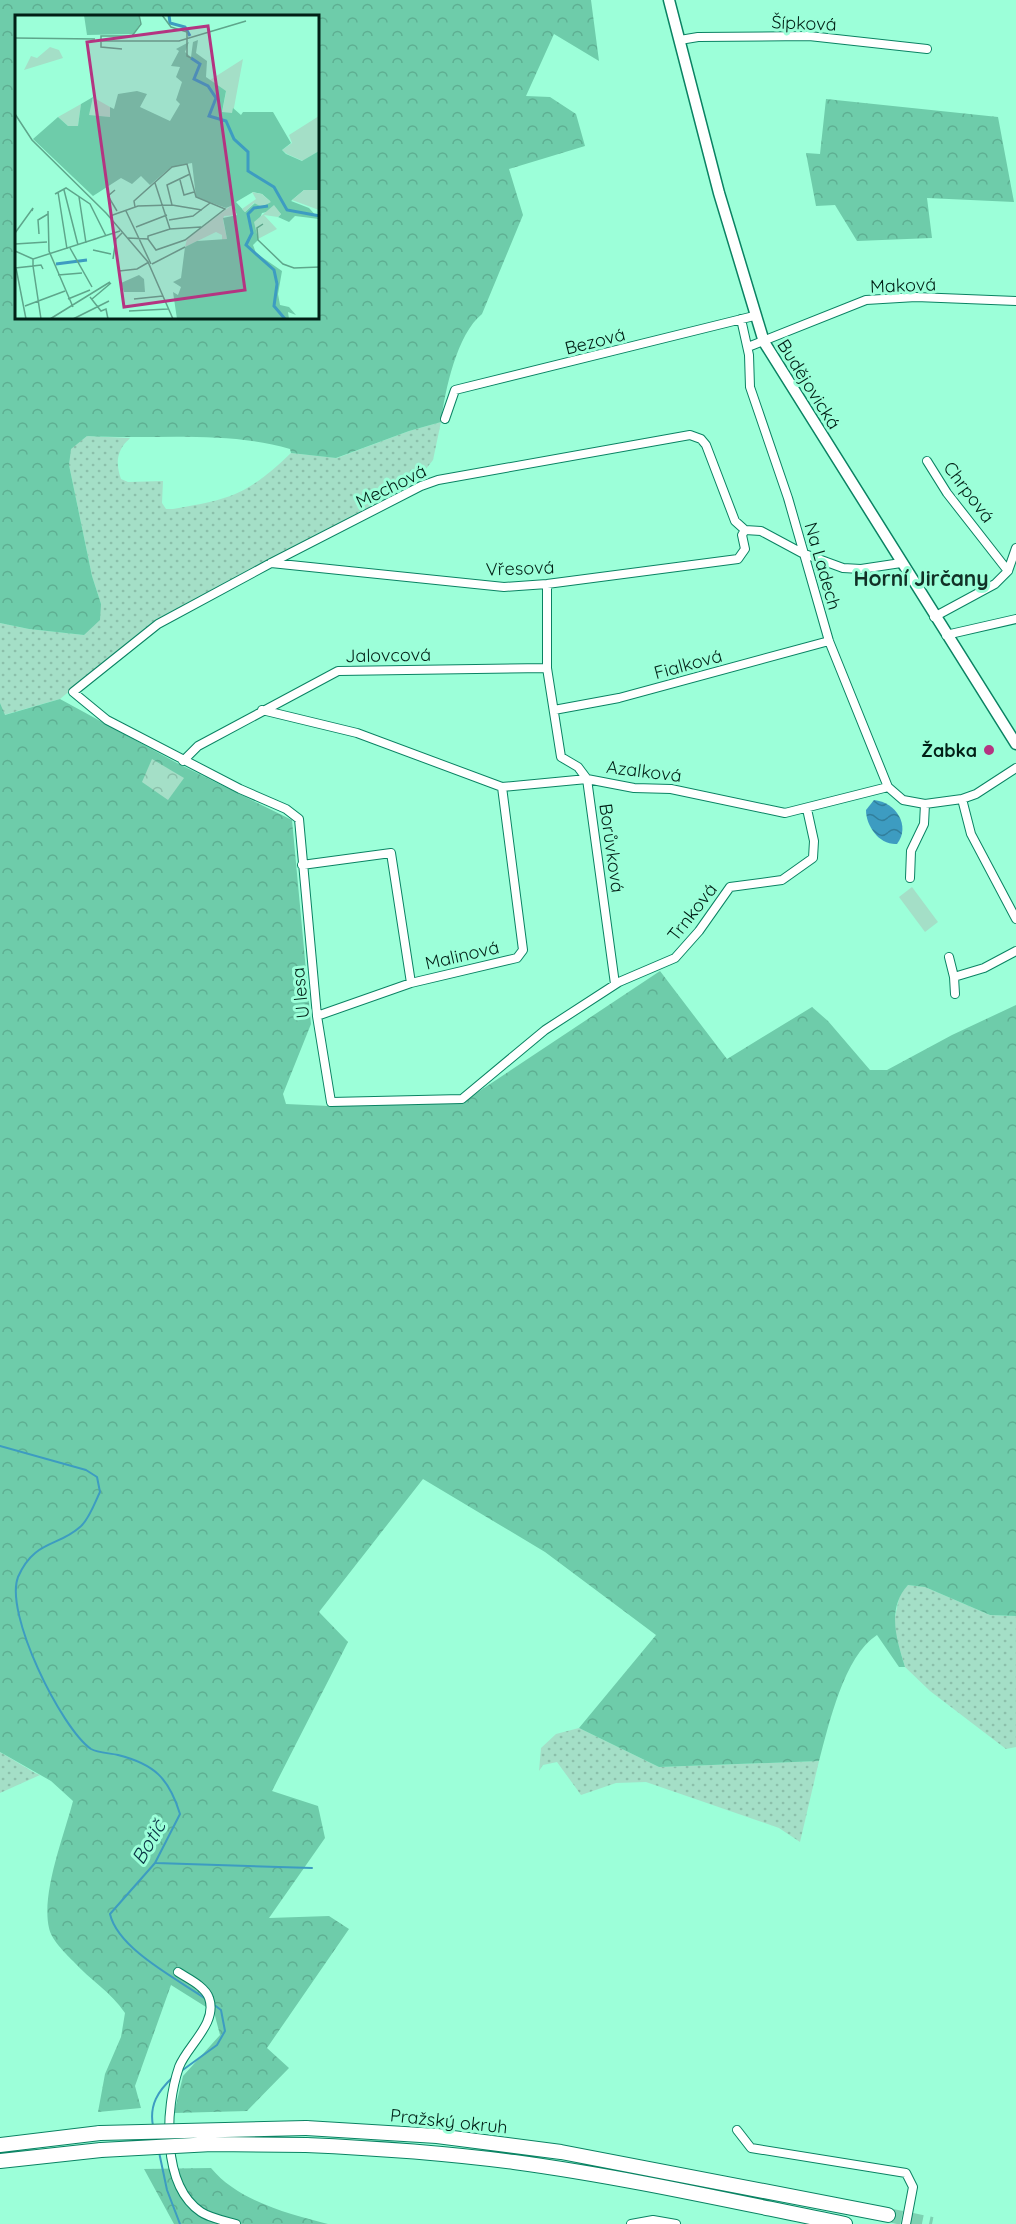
<svg xmlns="http://www.w3.org/2000/svg" width="1016" height="2224" viewBox="0 0 1016 2224" font-family="Quicksand,sans-serif">
	<style>
		.grass { fill: url(#grass-dots) }
		.forest { fill: url(#forest-crowns); fill-rule: evenodd }
		.park { fill: url(#park-crowns) }
		.pitch { fill: #a4dfc7 }
		.water { fill: url(#water-waves) }
		.lines { fill: none; stroke-linecap: round; stroke-linejoin: round }
		.stream { stroke: #3d9cc1; stroke-width: 2 }
		.motorway-tunnel { stroke: #7dd2b2; stroke-width: 14; stroke-dasharray: 14 7; stroke-linecap: butt }
		.minor-casing { stroke: #0a8363; stroke-width: 10 }
		.secondary-casing { stroke: #0a8363; stroke-width: 13 }
		.motorway-casing { stroke: #0a8363; stroke-width: 16 }
		.minor { stroke: #fff; stroke-width: 8 }
		.secondary { stroke: #fff; stroke-width: 10 }
		.motorway { stroke: #fff; stroke-width: 14 }
		.motorway-bridge-casing { stroke: #0a8363; stroke-width: 16; stroke-linecap: butt }
		.motorway-bridge { stroke: #fff; stroke-width: 14 }
		.poi-dot { fill: #b43481; stroke: #9cffd9; stroke-width: 2 }
		.labels { text-anchor: middle; dominant-baseline: central; stroke-width: 6; stroke-linejoin: round; paint-order: stroke }
		.street-label { font-size: 18px; fill: #012016; stroke: #9cffd9 }
		.poi-label { font-size: 18px; font-weight: bold; fill: #012016; stroke: #9cffd9; text-anchor: end }
		.water-label { font-size: 20px; font-style: italic; fill: #0a3545; stroke: #9cffd9 }
		.quarter-label { font-size: 21px; font-weight: bold; fill: #113126; stroke: #9cffd9 }
		.inset-river { fill: none; stroke: #3d9cc1; stroke-width: 3 }
		.inset-road { fill: none; stroke: #5ea68b; stroke-width: 1.5 }
		.view { fill: #b43481; fill-opacity: 0.15; stroke: #b43481; stroke-width: 3 }
		.inset-edge { fill: none; stroke: #012016; stroke-width: 3 }
	</style>
	<defs>
		<pattern id="grass-dots" width="8" height="8" patternUnits="userSpaceOnUse" patternTransform="scale(1.5)"><rect width="8" height="8" fill="#a4dfc7"/><path d="M2 2h.1M6 6h.1" fill="none" stroke="#8bbfaa" stroke-width="1.8" stroke-linecap="round"/></pattern>
		<pattern id="forest-crowns" width="20" height="18" patternUnits="userSpaceOnUse" patternTransform="scale(1.5)"><rect width="20" height="18" fill="#6eccaa"/><path d="M2 6a3 3 0 1 1 6 0M12 15a3 3 0 1 1 6 0" fill="none" stroke="#5eaf92"/></pattern>
		<pattern id="park-crowns" width="20" height="18" patternUnits="userSpaceOnUse" patternTransform="scale(1.5)"><rect width="20" height="18" fill="#a4dfc7"/><path d="M2 6a3 3 0 1 1 6 0M12 15a3 3 0 1 1 6 0" fill="none" stroke="#8bbfaa"/></pattern>
		<pattern id="water-waves" width="16" height="10" patternUnits="userSpaceOnUse" patternTransform="scale(1.5)"><rect width="16" height="10" fill="#3d9cc1"/><path d="M0 5q4-4 8 0t8 0" fill="none" stroke="#317f9c"/></pattern>
	</defs>
	<rect width="100%" height="100%" fill="#9cffd9"/>
	<path class="grass" d="M441 422 433 460 415 483 155 620 60 699 4 715 0 703V623L29 629 84 635 101 604 92 576 69 465 70 449 87 436 130 438C117 450 115 462 121 479L128 482 163 481 162 503 166 509H173C231 499 247 495 291 453L337 458 409 431Z
		M908 1585 925 1587 990 1615 1016 1616V1747L1006 1749 930 1691 905 1667 893 1627 900 1593Z
		M579 1728 659 1767 819 1761 800 1842 779 1828 646 1782 616 1783 581 1795 557 1762 543 1765 539 1771 541 1748 556 1734Z
		M0 1752 35 1773 40 1775 0 1793Z"/>
	<path class="forest" d="M0 0H591L599 61 554 34 526 96 550 97 576 114 585 146 509 169 523 215 482 314C457 334 445 390 441 422L409 431 336 458 291 453 290 449C224 430 154 440 87 436L71 449 69 465 92 576 101 604 100 620 84 635 29 629 0 623ZM16 16H318V318H16Z
		M826 99 998 117 1014 202 927 198 932 238 857 241 835 205 816 206 806 153 820 154Z
		M60 699 177 763 292 820 311 1024 283 1094 286 1104 329 1106 463 1102 660 971 727 1059 812 1007 828 1021 870 1070H887L952 1035 1016 1005V1616L990 1615 925 1587 908 1585C886 1609 897 1640 905 1667H899L877 1635C844 1656 829 1724 819 1761L659 1767 579 1728 656 1635 545 1552 423 1479 319 1612 348 1642 272 1791 318 1806 325 1838 269 1918 329 1916 349 1929 267 2048 289 2068 247 2111 174 2113 183 2076 220 2035 214 2012 171 1985 135 2086 141 2108 98 2112 105 2074 121 2037 125 2013C111 1992 90 1980 73 1961 65 1953 51 1939 49 1928 41 1893 64 1836 73 1801L51 1781 0 1752V703L5 715Z
		M211 2168C238 2201 289 2214 328 2224H174L144 2169Z"/>
	<path class="park" d="M152 759 184 778 168 800 142 782Z"/>
	<path class="pitch" d="M912 887 938 922 925 932 899 897Z"/>
	<path class="water" d="M874 800C896 802 911 826 897 844 879 845 866 826 866 810Z"/>
	<g class="lines">
		<path class="stream" d="M0 1446 86 1470 97 1477 100 1492C95 1502 89 1520 80 1527 58 1547 34 1540 18 1577 4 1613 61 1728 91 1749 98 1753 110 1753 118 1755 154 1764 169 1778 180 1814L155 1863 110 1914C118 1949 177 1979 206 1999
			M156 1863 312 1868
			M180 2072 217 2045 225 2031 221 2010 213 2004
			M153 2126C149 2105 158 2091 173 2077
			M159 2152 167 2190 180 2224"/>
		<path class="motorway-tunnel" d="M888 2215 932 2224"/>
		<g class="minor-casing">
			<path id="minor" d="M680 40 698 37 809 36 927 49
				M741 319 749 355 750 387 788 498 829 641 888 787 903 800 925 804 962 799 976 794 1016 768
				M748 347 866 300 916 297 1016 301
				M445 419 455 390 754 316
				M927 461 947 493 1008 571
				M745 530 735 521 706 445 701 439 690 435 438 480 421 486 271 563 158 624 73 692 107 720 240 789 286 809 299 819 317 1016 331 1102 462 1099 545 1030 619 982 675 958 699 931 730 887 782 880 813 858 814 841 807 809
				M745 530 761 531 802 553 843 568 861 569 901 563
				M271 563 504 587 547 584 738 559 745 549 742 535 745 530
				M547 584V668L561 757 578 767 587 779 615 984
				M934 617 995 584 1008 571 1016 548
				M946 635 1016 619
				M262 710 357 733 502 787 587 779 634 788 671 789 785 813 888 787
				M554 710 619 698 829 641
				M183 761 198 746 338 671 547 668
				M962 799 971 834 1016 919
				M302 865 391 853 411 983
				M910 878 911 851 924 824 925 804
				M949 957 954 977 955 994
				M954 977 984 968 1016 951
				M317 1016 411 983 517 958 523 950 502 787
				M178 1972C187 1978 205 1986 209 1998 218 2023 187 2046 179 2067 165 2108 161 2185 201 2212 210 2218 225 2221 236 2224
				M737 2130 751 2148 906 2173 913 2187 906 2224
				M631 2224 653 2220 676 2224"/>
		</g>
		<g class="secondary-casing">
			<path id="secondary" d="M669 0 719 193 764 342 1016 744"/>
		</g>
		<g class="motorway-casing">
			<path id="motorway" d="M306 2128 437 2136 561 2152 888 2215
				M0 2145 100 2133
				M306 2145C375 2148 445 2153 514 2162 625 2177 735 2202 845 2224
				M0 2161 101 2150"/>
		</g>
		<use href="#minor" class="minor"/>
		<use href="#secondary" class="secondary"/>
		<use href="#motorway" class="motorway"/>
		<g class="motorway-bridge-casing">
			<path id="motorway-bridge" d="M100 2133 306 2128
				M101 2150 212 2144 306 2145"/>
		</g>
		<use href="#motorway-bridge" class="motorway-bridge"/>
	</g>
	<circle class="poi-dot" cx="989" cy="750" r="6"/>
	<g class="labels">
		<g class="street-label">
			<text transform="translate(804 23) rotate(2)">Šípková</text>
			<text transform="translate(903 285) rotate(-2)">Maková</text>
			<text transform="translate(595 341) rotate(-14)">Bezová</text>
			<text transform="translate(809 384) rotate(58)">Budějovická</text>
			<text transform="translate(391 486) rotate(-26)">Mechová</text>
			<text transform="translate(969 492) rotate(53)">Chrpová</text>
			<text transform="translate(823 566) rotate(74)">Na Ladech</text>
			<text transform="translate(520 568) rotate(-2)">Vřesová</text>
			<text transform="translate(388 655) rotate(-1)">Jalovcová</text>
			<text transform="translate(688 664) rotate(-15)">Fialková</text>
			<text transform="translate(644 771) rotate(7)">Azalková</text>
			<text transform="translate(612 848) rotate(82)">Borůvková</text>
			<text transform="translate(692 912) rotate(-52)">Trnková</text>
			<text transform="translate(462 955) rotate(-13)">Malinová</text>
			<text transform="translate(300 993) rotate(-96)">U lesa</text>
			<text transform="translate(449 2121) rotate(6)">Pražský okruh</text>
		</g>
		<g class="poi-label">
			<text x="977" y="750">Žabka</text>
		</g>
		<g class="water-label">
			<text transform="translate(148 1842) rotate(-60)">Botič</text>
		</g>
		<g class="quarter-label">
			<text x="921" y="578">Horní Jirčany</text>
		</g>
	</g>
	<g transform="translate(15 15)">
		<rect width="304" height="304" fill="#9cffd9"/>
		<path d="M35 32 44 35 48 43 9 55 16 41 22 43ZM228 44 218 98H207L211 77 195 65ZM81 84 95 92 96 102 74 101 75 86ZM66 89 63 111H53L43 102ZM304 101V136L288 146 272 139 267 135 277 128 274 120ZM217 190 222 200 209 201 208 205 212 224 207 225V220L201 217 170 232 172 224Z" fill="#a4dfc7"/>
		<path d="M69 0H124L125 9 118 19 72 20ZM183 25 181 38 192 46 191 62 211 76 207 97 217 98 218 93 226 100 228 97H258L276 128 267 135 271 139 287 146 304 136V175H289L276 186 294 193 304 204 280 201 274 207 263 202 266 199 261 195 247 198 241 213 243 225 238 230 241 238 267 256 263 279 265 290 274 292 281 300 273 297 274 304H162L158 277 163 280 166 272 158 267 166 263 170 232 182 226 212 224 208 203 222 200 218 190 211 193 181 182 177 148 156 152 135 170 126 161 117 169 106 163 78 181 18 124 43 102 53 111H63L66 89 78 82 74 100 95 102V92L99 94 103 79 122 76 132 79 125 92 155 106 165 89 161 85 167 67 161 62 165 52 156 51 164 36 161 34 174 27 170 37 176 42 178 27ZM238 177 247 179 255 186 240 188 230 197 221 187ZM124 260 129 264 130 277H109L106 268Z" fill="#6eccaa" fill-rule="evenodd"/>
		<path d="M289 175H304V195L277 185ZM237 177 247 179 256 187 247 192 239 188 230 197 227 194 241 184ZM259 190 266 199 263 202 249 200 262 214 243 224 239 207Z" fill="#a4dfc7"/>
		<path class="inset-river" d="M154 0 155 8 170 12 175 21M176 43 185 49 179 64 193 71 201 83 194 101 211 106 219 124 233 137V156L259 172 272 195 305 201M253 191 239 193 233 199 237 218 231 230 259 255 262 269 259 291 270 304M41 249 72 245"/>
		<path class="inset-road" d="M147 0 156 12 172 17V41L176 43M0 23 80 24M87 26H164L231 6M107 34 86 32V21H117L126 9 124 0M0 99 17 125 91 198 133 247 158 304M165 165 169 180 179 177M140 168 155 214M49 175 63 230M100 175 93 181 102 196M43 177 52 234M40 179 51 173 75 189 91 221M64 182 71 228M157 190 152 170 175 159M120 192 119 186 157 152 172 149 181 182 210 194 170 225 141 235 133 224M33 196 34 236 58 292M111 196 136 249M95 201 123 191 157 190 187 195M154 205 178 201 195 188M248 209 242 213 243 225 268 249 279 253 305 252M121 212 152 200M0 218 18 193 17 196M24 219 23 205 33 199M113 223 133 224M133 224V221L155 214 186 212M0 229 32 227M55 233 77 272M78 235 96 239M0 236 18 244M98 244 101 224 107 218M137 249 170 232M0 253 18 251V244L105 216M1 253 11 304M104 256 122 254 134 247M43 260 67 258M75 282 86 296 91 294 93 304M53 284 75 275M77 284 96 268M119 284 148 281M10 291 50 276M114 296 153 294M26 304 18 251 26 250 28 254M35 304 95 267M58 304 94 286"/>
		<path class="view" d="M193 11 230 275 109 292 72 27Z"/>
		<rect width="304" height="304" class="inset-edge"/>
	</g>
</svg>
